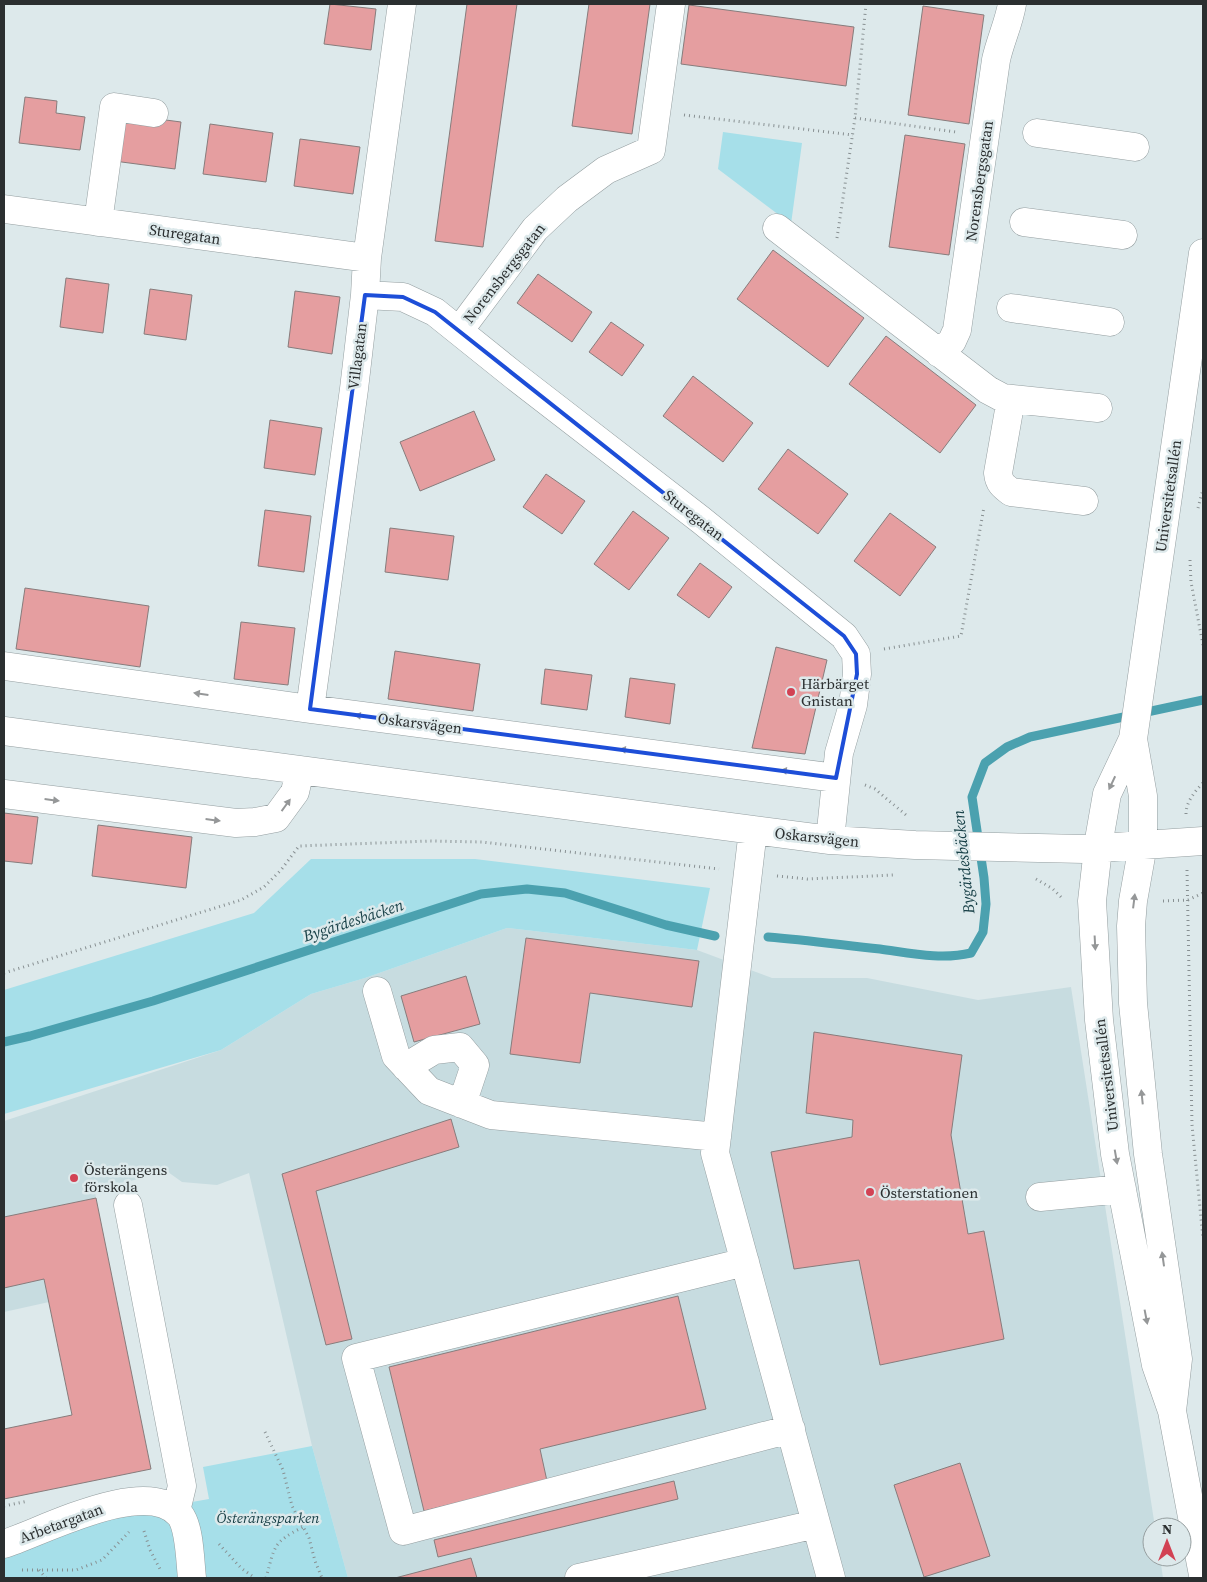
<svg xmlns="http://www.w3.org/2000/svg" width="1207" height="1582" viewBox="0 0 1207 1582" font-family="'Source Serif 4',serif">
	<style>
		.built { fill: #c7dce0 }
		.green { fill: #a6dfe9 }
		.lines { fill: none; stroke-linecap: round; stroke-linejoin: round }
		.stream { stroke: #4ba1af; stroke-width: 9 }
		.building { fill: #e59ea0; stroke: #877c7c }
		.minor-casing { stroke: #949ea0; stroke-width: 29 }
		.path { stroke: #889092; stroke-width: 3; stroke-dasharray: 1 4; stroke-linecap: butt }
		.minor { stroke: #fff; stroke-width: 28 }
		.oneway { fill: #959798 }
		.marked { fill: none; stroke: #1d4ed8; stroke-width: 4; stroke-linejoin: round }
		.poi-dot { fill: #d24254; stroke: #dde9eb; stroke-width: 2 }
		.labels { text-anchor: middle; dominant-baseline: central; stroke-width: 5; stroke-linejoin: round; paint-order: stroke }
		.street-label { font-size: 15px; fill: #2b2f30; stroke: #dde9eb }
		.poi-label { font-size: 15px; fill: #2b2f30; stroke: #dde9eb; text-anchor: start }
		.park-label { font-size: 15px; font-style: italic; fill: #163e45; stroke: #dde9eb }
		.water-label { font-size: 16px; font-style: italic; fill: #194148; stroke: #dde9eb }
	</style>
	<rect width="100%" height="100%" fill="#dde9eb"/>
	<path class="built" d="M507 928 697 950 772 978H867L978 1000 1071 987 1155 1527H1152V1557H1160L1163 1578H348L312 1446 249 1173 217 1185 182 1182 168 1172 113 1185 95 1192 96 1198 31 1211 49 1302 4 1312V1121L221 1050 311 994 365 978Z"/>
	<path class="green" d="M723 132 802 143 791 224 718 169Z
		M311 859H475L710 888 697 950 507 928 365 978 311 994 221 1050 4 1114V990L254 913Z
		M312 1446 348 1578H4V1553L101 1518 209 1499 203 1467Z"/>
	<g class="lines">
		<path class="stream" d="M768 937C806 940 842 945 880 949 910 953 941 960 971 953L983 932 986 904 984 878 972 797 985 763 1007 747 1030 737 1203 700
			M4 1042 30 1036 153 1001 481 894 527 889 565 893 666 925 715 936"/>
	</g>
	<path class="building" d="M330 4 376 9 371 50 324 44Z
		M467 4H517L483 247 435 241Z
		M589 4H650L632 134 572 126Z
		M689 5 854 27 846 86 681 64Z
		M923 6 984 15 969 124 908 115Z
		M25 97 57 101 56 113 85 117 80 150 19 143Z
		M120 114 181 122 175 169 114 161Z
		M210 124 273 133 266 182 203 174Z
		M905 135 965 144 949 255 889 247Z
		M300 139 360 147 353 194 294 186Z
		M773 250 864 318 828 367 737 299Z
		M538 274 592 312 572 342 517 303Z
		M66 278 109 284 103 333 60 327Z
		M150 289 192 295 186 340 144 334Z
		M295 291 340 297 332 354 288 347Z
		M611 322 644 345 622 376 589 352Z
		M886 336 976 405 940 453 849 384Z
		M693 376 753 423 723 462 663 416Z
		M474 411 495 460 420 491 400 442Z
		M270 420 322 428 315 475 264 468Z
		M788 449 848 494 818 534 758 489Z
		M546 474 585 501 562 534 523 507Z
		M265 510 311 516 304 572 258 566Z
		M633 511 669 538 629 590 594 564Z
		M890 513 936 547 900 596 854 561Z
		M390 528 454 536 448 580 385 572Z
		M700 563 732 587 709 618 677 595Z
		M25 588 149 606 140 667 16 649Z
		M241 622 295 628 288 685 234 679Z
		M776 647 827 660 805 754 752 748Z
		M395 651 480 664 473 711 388 699Z
		M545 669 592 675 587 710 541 704Z
		M630 678 675 684 670 724 625 717Z
		M4 813 38 817 32 864 4 861Z
		M98 825 192 837 186 888 92 876Z
		M526 938 699 961 692 1007 590 993 580 1063 510 1054Z
		M466 976 480 1024 414 1042 401 996Z
		M814 1032 962 1055 951 1135 968 1234 984 1231 1004 1339 880 1365 859 1260 794 1269 771 1152 852 1137 853 1120 806 1113Z
		M451 1119 459 1147 316 1191 352 1339 326 1345 282 1174Z
		M96 1198 151 1469 4 1499V1429L72 1415 44 1279 4 1288V1217Z
		M678 1296 706 1409 540 1449 547 1481 424 1511 389 1367Z
		M960 1463 990 1556 924 1577 894 1485Z
		M674 1481 678 1499 438 1557 434 1540Z
		M471 1558 477 1578H395Z"/>
	<g class="lines">
		<g class="minor-casing">
			<path id="minor" d="M1037 133 1135 147
				M4 209 367 258
				M98 222 114 107 154 113
				M1024 222 1123 235
				M777 228 988 390 1003 398 1098 408
				M365 295 403 297 435 312 516 377 701 520 844 636 856 654 857 674 853 705 839 753 830 840
				M1011 308 1110 322
				M459 331 535 229 567 199 606 170 651 150 671 4
				M939 353 952 341 957 330 996 60C1000 41 1009 23 1012 4
				M1011 399 998 473C999 483 1003 486 1011 492L1084 501
				M4 666 310 709 836 778
				M310 709 354 389 365 295 367 258 402 4
				M4 731 830 840 915 845 1084 849 1203 841
				M1133 739 1107 794 1099 840 1092 901 1099 1020 1115 1154 1156 1365 1172 1411 1203 1575
				M4 794 236 823 255 822 276 818 295 792 300 770
				M753 830 715 1153 831 1578
				M377 991 396 1056 429 1091 491 1115 717 1137
				M406 1067 434 1050 460 1047 475 1065 462 1104
				M1040 1197 1122 1189
				M128 1205 182 1486 176 1511
				M745 1262 356 1358 403 1531 791 1429
				M1172 1411 1178 1359 1148 1154 1133 1003 1131 926 1133 901 1143 845V796L1133 739 1203 253
				M4 1544C42 1532 147 1475 180 1515 190 1528 190 1562 192 1578
				M579 1578 816 1524"/>
		</g>
		<path class="path" d="M684 115 853 135
			M855 118 956 132
			M837 238 855 118 866 4
			M1198 508 1203 489
			M1190 560 1191 582 1203 645
			M884 649 961 636 984 507
			M865 785 875 789 906 815
			M1186 814C1186 802 1195 791 1203 783
			M1187 870 1192 1125 1203 1239
			M777 876 807 879 893 875
			M1036 879 1053 889 1063 899
			M1163 901 1188 900 1203 893
			M4 973 241 900 264 887 281 870 299 846 430 841 482 842 719 869
			M265 1432 283 1470 292 1506 309 1538 315 1561 322 1578
			M4 1506 28 1501
			M144 1531 150 1550 161 1571
			M219 1544 241 1568 255 1578
			M22 1570H76L102 1560 129 1532
			M39 1570 46 1578
			M266 1578C275 1546 272 1543 303 1527"/>
		<use href="#minor" class="minor"/>
	</g>
	<defs><path id="oneway-solid" d="M-6-.8H1V-3.2L6.5 0L1 3.2V.8H-6Z" transform="scale(1.25)"/></defs>
	<g class="oneway">
		<use href="#oneway-solid" transform="translate(201 694) rotate(-172)"/>
		<use href="#oneway-solid" transform="translate(362 716) rotate(-173)"/>
		<use href="#oneway-solid" transform="translate(627 750) rotate(-173)"/>
		<use href="#oneway-solid" transform="translate(788 771) rotate(-173)"/>
		<use href="#oneway-solid" transform="translate(1112 783) rotate(115)"/>
		<use href="#oneway-solid" transform="translate(52 800) rotate(7)"/>
		<use href="#oneway-solid" transform="translate(286 805) rotate(-54)"/>
		<use href="#oneway-solid" transform="translate(213 820) rotate(7)"/>
		<use href="#oneway-solid" transform="translate(1134 901) rotate(-83)"/>
		<use href="#oneway-solid" transform="translate(1095 943) rotate(87)"/>
		<use href="#oneway-solid" transform="translate(1142 1097) rotate(-96)"/>
		<use href="#oneway-solid" transform="translate(1116 1157) rotate(80)"/>
		<use href="#oneway-solid" transform="translate(1163 1259) rotate(-98)"/>
		<use href="#oneway-solid" transform="translate(1146 1317) rotate(79)"/>
	</g>
	<path class="marked" d="M365 295 403 297 435 312 844 636 856 654 857 674 836 778 310 709Z"/>
	<g class="poi-dot">
		<circle cx="791" cy="692" r="5"/>
		<circle cx="74" cy="1178" r="5"/>
		<circle cx="870" cy="1192" r="5"/>
	</g>
	<g class="labels">
		<g class="street-label">
			<text transform="translate(979 181) rotate(-82)">Norensbergsgatan</text>
			<text transform="translate(185 234) rotate(8)">Sturegatan</text>
			<text transform="translate(504 273) rotate(-52)">Norensbergsgatan</text>
			<text transform="translate(357 356) rotate(-83)">Villagatan</text>
			<text transform="translate(1168 496) rotate(-82)">Universitetsallén</text>
			<text transform="translate(694 515) rotate(38)">Sturegatan</text>
			<text transform="translate(420 723) rotate(7)">Oskarsvägen</text>
			<text transform="translate(817 837) rotate(6)">Oskarsvägen</text>
			<text transform="translate(1106 1075) rotate(-97)">Universitetsallén</text>
			<text transform="translate(61 1523) rotate(-20)">Arbetargatan</text>
		</g>
		<g class="poi-label">
			<text x="801" y="683">Härbärget<tspan x="801" dy="17">Gnistan</tspan></text>
			<text x="84" y="1169">Österängens<tspan x="84" dy="17">förskola</tspan></text>
			<text x="880" y="1192">Österstationen</text>
		</g>
		<g class="park-label">
			<text x="268" y="1517">Österängsparken</text>
		</g>
		<g class="water-label">
			<text transform="translate(963 862) rotate(-96)">Bygärdesbäcken</text>
			<text transform="translate(353 920) rotate(-18)">Bygärdesbäcken</text>
		</g>
	</g>
	<rect width="1207" height="1582" fill="none" stroke="#2b2f30" stroke-width="10"/>
	<g transform="translate(1167 1542)"><circle r="24" fill="#dde9eb" stroke="#969fa0"/>
	<path d="M0-4L9 19L0 12L-9 19Z" fill="#d24254"/>
	<text y="-8" font-size="14" font-weight="bold" text-anchor="middle" fill="#2b2f30">N</text>
	</g>
</svg>
